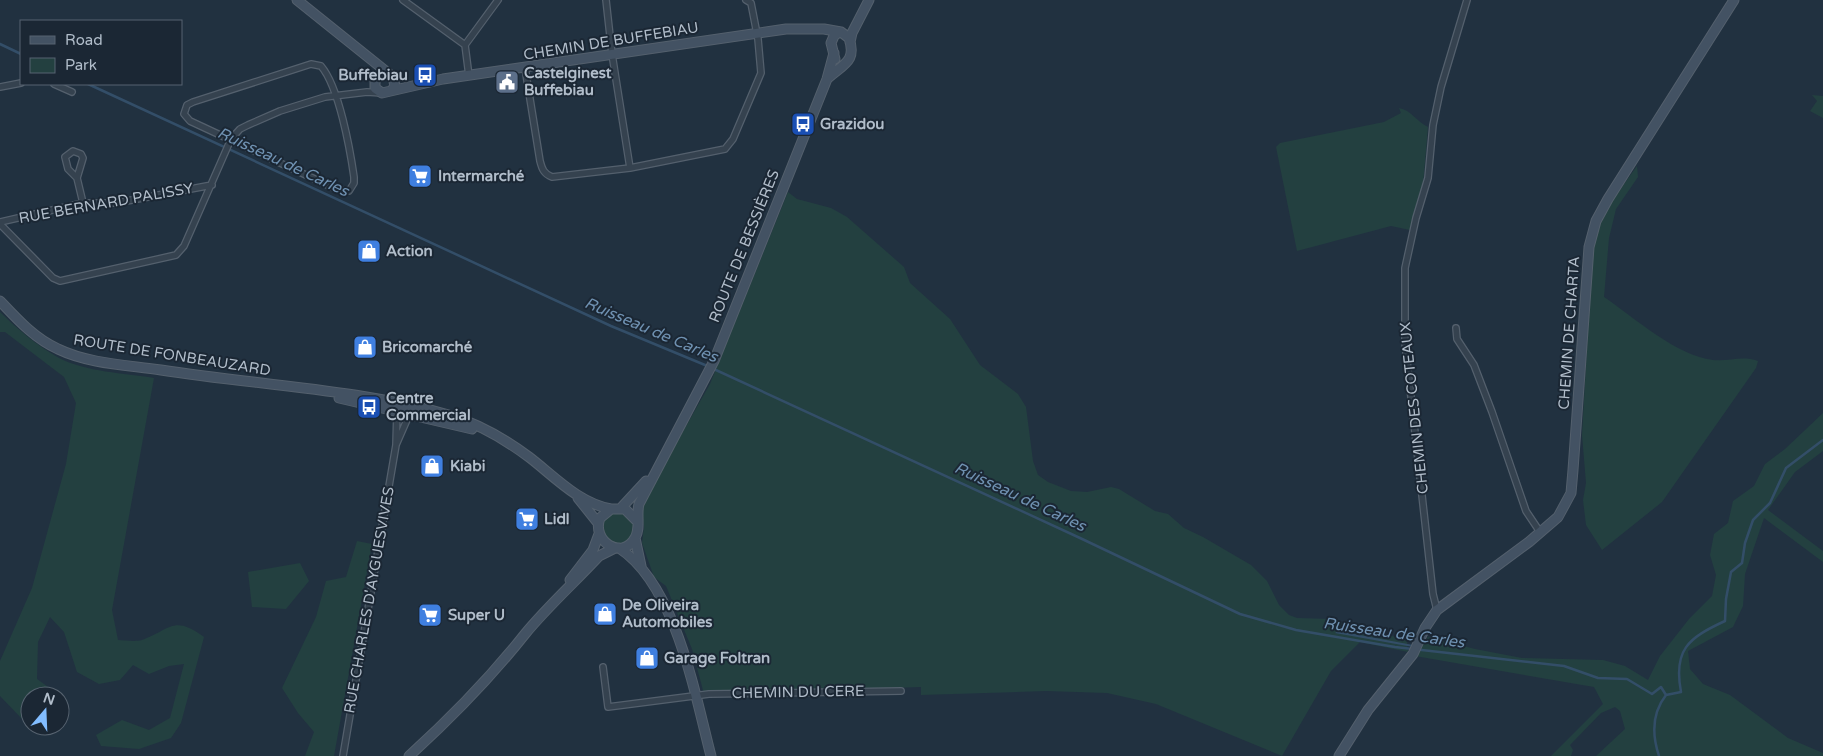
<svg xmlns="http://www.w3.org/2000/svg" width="1823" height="756" viewBox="0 0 1823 756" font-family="'Varela Round',sans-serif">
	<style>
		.green { fill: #234040 }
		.water { fill: #334e68 }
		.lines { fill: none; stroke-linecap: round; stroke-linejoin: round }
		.stream { stroke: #334e68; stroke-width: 2.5 }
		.street-casing { stroke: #54606d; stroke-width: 8 }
		.secondary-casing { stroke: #54606d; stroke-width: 11 }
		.street { stroke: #35424f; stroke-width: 5.5 }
		.secondary { stroke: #435263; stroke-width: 9 }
		.labels { text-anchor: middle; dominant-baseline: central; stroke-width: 4; stroke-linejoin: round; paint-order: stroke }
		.street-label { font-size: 15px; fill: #b1bdca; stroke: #1b2734 }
		.poi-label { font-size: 15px; font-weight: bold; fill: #b1bdca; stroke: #1b2734; text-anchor: start }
		.water-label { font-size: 16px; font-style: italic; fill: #6f91b1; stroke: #1b2734 }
	</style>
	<rect width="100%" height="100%" fill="#213140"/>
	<path class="green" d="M1812 95 1823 96V118L1810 111 1817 101Z
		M1399 108C1411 110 1417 122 1428 127L1423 185 1410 230 1391 226 1297 251 1276 147 1280 143 1384 122 1401 113Z
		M1637 166 1638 177 1616 209 1609 238 1604 297C1635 318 1675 355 1713 360 1729 362 1741 355 1758 361L1756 368 1662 502 1602 550 1586 525 1583 500 1586 483 1582 435 1593 241 1601 216Z
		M788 192 797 199 831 208 847 217 904 267 910 283 950 319 980 365 1018 394 1026 407 1033 461 1038 475 1048 482 1071 491 1087 492 1111 487 1119 489 1155 511 1168 514 1184 528 1203 537 1251 565 1267 581 1279 605 1289 615 1297 618 1329 619 1407 640 1408 652 1360 642 1331 671 1282 756 1156 704 1107 693 1046 691 921 695V687L704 694 692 649 666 586 654 577 642 543 644 527 641 505 710 384Z
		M0 312C17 329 38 346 59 358 86 372 124 373 154 378L112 610 118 640C124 640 135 642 142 640 170 630 173 614 204 637L181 723 171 738 139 749 101 746 96 735 122 720 149 730 170 718 184 664 169 666 149 674 133 665 120 680 99 684 77 672 64 632 50 617 38 642 37 679 65 699 60 708V696H30V719L24 721 0 696V661L32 588 66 464 76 403 64 377 5 332H0Z
		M1823 413V451L1795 472 1768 510 1823 551V562L1764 518 1745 574 1743 606 1733 627 1688 651 1690 669 1703 684 1730 695 1788 738 1823 753V756H1596L1625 729 1620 711 1615 707 1601 713 1570 745 1573 750 1571 756H1551L1603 704 1594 687 1415 656 1428 637 1475 649 1522 658 1603 660 1625 666 1648 680 1660 656 1689 619 1712 596 1716 575 1710 555 1714 534 1728 523 1733 501 1754 486 1765 464 1785 449Z
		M602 528a16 16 0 1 1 32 0a16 16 0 1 1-32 0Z
		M357 541 372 544 334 756H305L314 732 298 713 282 688 316 617 326 581 346 577Z
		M300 563 309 581 286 609 252 607 248 572Z"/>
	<path class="water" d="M1338 631 1413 645V647L1335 633Z"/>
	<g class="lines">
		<path class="stream" d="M0 44 21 54
			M88 84 611 326 705 365 1080 538 1240 614 1296 630 1395 647 1564 666 1598 678 1627 679 1652 694 1661 687 1666 695 1681 692C1673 650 1688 638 1725 621L1726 599 1731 572 1742 563 1745 543 1753 520 1770 503 1786 468 1823 440
			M1659 756C1652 735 1652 713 1666 695"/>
		<g class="street-casing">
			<path id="street" d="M403 0 465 45 469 76
				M606 0 612 54 630 168
				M465 45 498 0
				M311 64 321 66C339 87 350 149 354 177V183L349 191 336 189 190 121 184 114 187 105 193 102Z
				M525 68 540 161C542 169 544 174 552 177L630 168 725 149 733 139 761 73 758 39 751 3 746 0
				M54 84 72 92
				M0 87 21 83
				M77 178 68 169 65 157 73 151 81 154 83 158 77 178 83 203
				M0 222 83 203H116L212 185
				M0 224 53 278 60 281 176 255 184 246 231 139 240 129 248 125 280 111 325 97 367 92 382 93
				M1456 328 1457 339 1474 365 1492 412 1526 511 1540 532
				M396 445 410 413
				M1437 610 1433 594 1405 343V268L1416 218 1428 178 1433 125 1441 87 1467 0
				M603 667 608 707 709 694 901 691
				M343 756 396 445 397 410"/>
		</g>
		<g class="secondary-casing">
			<path id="secondary" d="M297 0 393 77 395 86 392 90
				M850 42 852 33 869 0
				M835 59 831 43 834 36 839 32
				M389 75 380 74 375 80V88L382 93 443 79 786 29H824L841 32 849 38C857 62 843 64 827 79
				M0 301C17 319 35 339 58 349 89 364 128 365 161 370 257 385 360 389 452 416 479 424 506 440 529 457 554 476 578 503 611 509
				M339 398 472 429
				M578 498 598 523
				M621 508 646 481
				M636 520 625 509H611L600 518C591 541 622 561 635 538 641 528 636 515 639 504L714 361 827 79 834 53
				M635 538 641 566
				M619 548C676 585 695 695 711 756
				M570 580 593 550 599 534
				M409 756C451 718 490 678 525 634 548 606 575 582 599 556L615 548
				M1339 756 1368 710 1413 654 1425 628 1437 610 1529 542 1558 517 1571 493 1573 470 1589 247 1596 221 1608 199 1734 0"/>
		</g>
		<use href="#street" class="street"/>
		<use href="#secondary" class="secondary"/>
	</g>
	<defs>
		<g id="bus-square" transform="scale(1.25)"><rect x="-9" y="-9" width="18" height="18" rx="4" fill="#1a4fb4" stroke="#1b2734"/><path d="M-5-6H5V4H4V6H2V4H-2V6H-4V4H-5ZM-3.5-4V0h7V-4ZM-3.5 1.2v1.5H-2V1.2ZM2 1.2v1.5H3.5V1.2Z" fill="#fff"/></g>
		<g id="civic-square" transform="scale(1.25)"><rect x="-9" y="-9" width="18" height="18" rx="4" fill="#5c6f8a" stroke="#1b2734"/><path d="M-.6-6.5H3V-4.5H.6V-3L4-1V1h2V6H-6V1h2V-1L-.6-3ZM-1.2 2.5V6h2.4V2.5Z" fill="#fff"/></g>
		<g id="supermarket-square" transform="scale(1.25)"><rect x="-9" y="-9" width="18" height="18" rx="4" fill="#3f7fe0" stroke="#1b2734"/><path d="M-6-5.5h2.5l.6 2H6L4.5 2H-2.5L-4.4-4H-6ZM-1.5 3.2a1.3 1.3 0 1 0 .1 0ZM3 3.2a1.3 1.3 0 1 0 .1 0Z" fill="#fff"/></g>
		<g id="shop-square" transform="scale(1.25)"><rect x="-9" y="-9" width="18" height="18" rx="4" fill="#3f7fe0" stroke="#1b2734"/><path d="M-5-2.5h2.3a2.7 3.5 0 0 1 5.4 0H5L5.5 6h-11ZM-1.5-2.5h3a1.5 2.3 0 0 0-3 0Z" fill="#fff"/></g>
	</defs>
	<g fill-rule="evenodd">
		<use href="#bus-square" x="425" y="75"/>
		<use href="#civic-square" x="507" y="82"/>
		<use href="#bus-square" x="803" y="124"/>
		<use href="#supermarket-square" x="420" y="176"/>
		<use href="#shop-square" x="369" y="251"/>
		<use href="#shop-square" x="365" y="347"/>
		<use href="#bus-square" x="369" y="407"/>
		<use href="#shop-square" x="432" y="466"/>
		<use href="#supermarket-square" x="527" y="519"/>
		<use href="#shop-square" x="605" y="614"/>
		<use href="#supermarket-square" x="430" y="615"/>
		<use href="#shop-square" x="647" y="658"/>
	</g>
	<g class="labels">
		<g class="street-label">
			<text transform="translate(611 41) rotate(-9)">CHEMIN DE BUFFEBIAU</text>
			<text transform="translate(106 203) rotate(-10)">RUE BERNARD PALISSY</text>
			<text transform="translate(744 246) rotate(-68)">ROUTE DE BESSIÈRES</text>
			<text transform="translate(1569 333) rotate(-86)">CHEMIN DE CHARTA</text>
			<text transform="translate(172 355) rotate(9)">ROUTE DE FONBEAUZARD</text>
			<text transform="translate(1414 408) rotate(-96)">CHEMIN DES COTEAUX</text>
			<text transform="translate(369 600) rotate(-80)">RUE CHARLES D'AYGUESVIVES</text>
			<text transform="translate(798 692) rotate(-1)">CHEMIN DU CERE</text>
		</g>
		<g class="poi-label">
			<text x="524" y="73">Castelginest<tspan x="524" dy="17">Buffebiau</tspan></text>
			<text x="408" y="75" text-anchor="end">Buffebiau</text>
			<text x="820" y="124">Grazidou</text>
			<text x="438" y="176">Intermarché</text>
			<text x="386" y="251">Action</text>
			<text x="382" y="347">Bricomarché</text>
			<text x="386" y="398">Centre<tspan x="386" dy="17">Commercial</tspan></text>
			<text x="450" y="466">Kiabi</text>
			<text x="544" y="519">Lidl</text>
			<text x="622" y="605">De Oliveira<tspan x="622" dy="17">Automobiles</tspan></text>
			<text x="448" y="615">Super U</text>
			<text x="664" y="658">Garage Foltran</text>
		</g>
		<g class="water-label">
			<text transform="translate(283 162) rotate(25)">Ruisseau de Carles</text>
			<text transform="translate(651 330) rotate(23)">Ruisseau de Carles</text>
			<text transform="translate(1020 497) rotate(25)">Ruisseau de Carles</text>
			<text transform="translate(1394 633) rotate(8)">Ruisseau de Carles</text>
		</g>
	</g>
	<rect x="20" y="20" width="162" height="65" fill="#1b2734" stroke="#576370"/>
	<rect x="30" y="36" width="25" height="8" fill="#435263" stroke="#576370"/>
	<text x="65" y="45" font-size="15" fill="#b1bdca">Road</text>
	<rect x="30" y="58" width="25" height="15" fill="#234040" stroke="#576370"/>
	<text x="65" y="70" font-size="15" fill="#b1bdca">Park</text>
	<g transform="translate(45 711) rotate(19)"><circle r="24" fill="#1b2734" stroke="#576370"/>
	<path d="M0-4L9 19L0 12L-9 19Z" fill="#82bdff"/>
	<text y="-8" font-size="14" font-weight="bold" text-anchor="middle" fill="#b1bdca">N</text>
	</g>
</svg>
